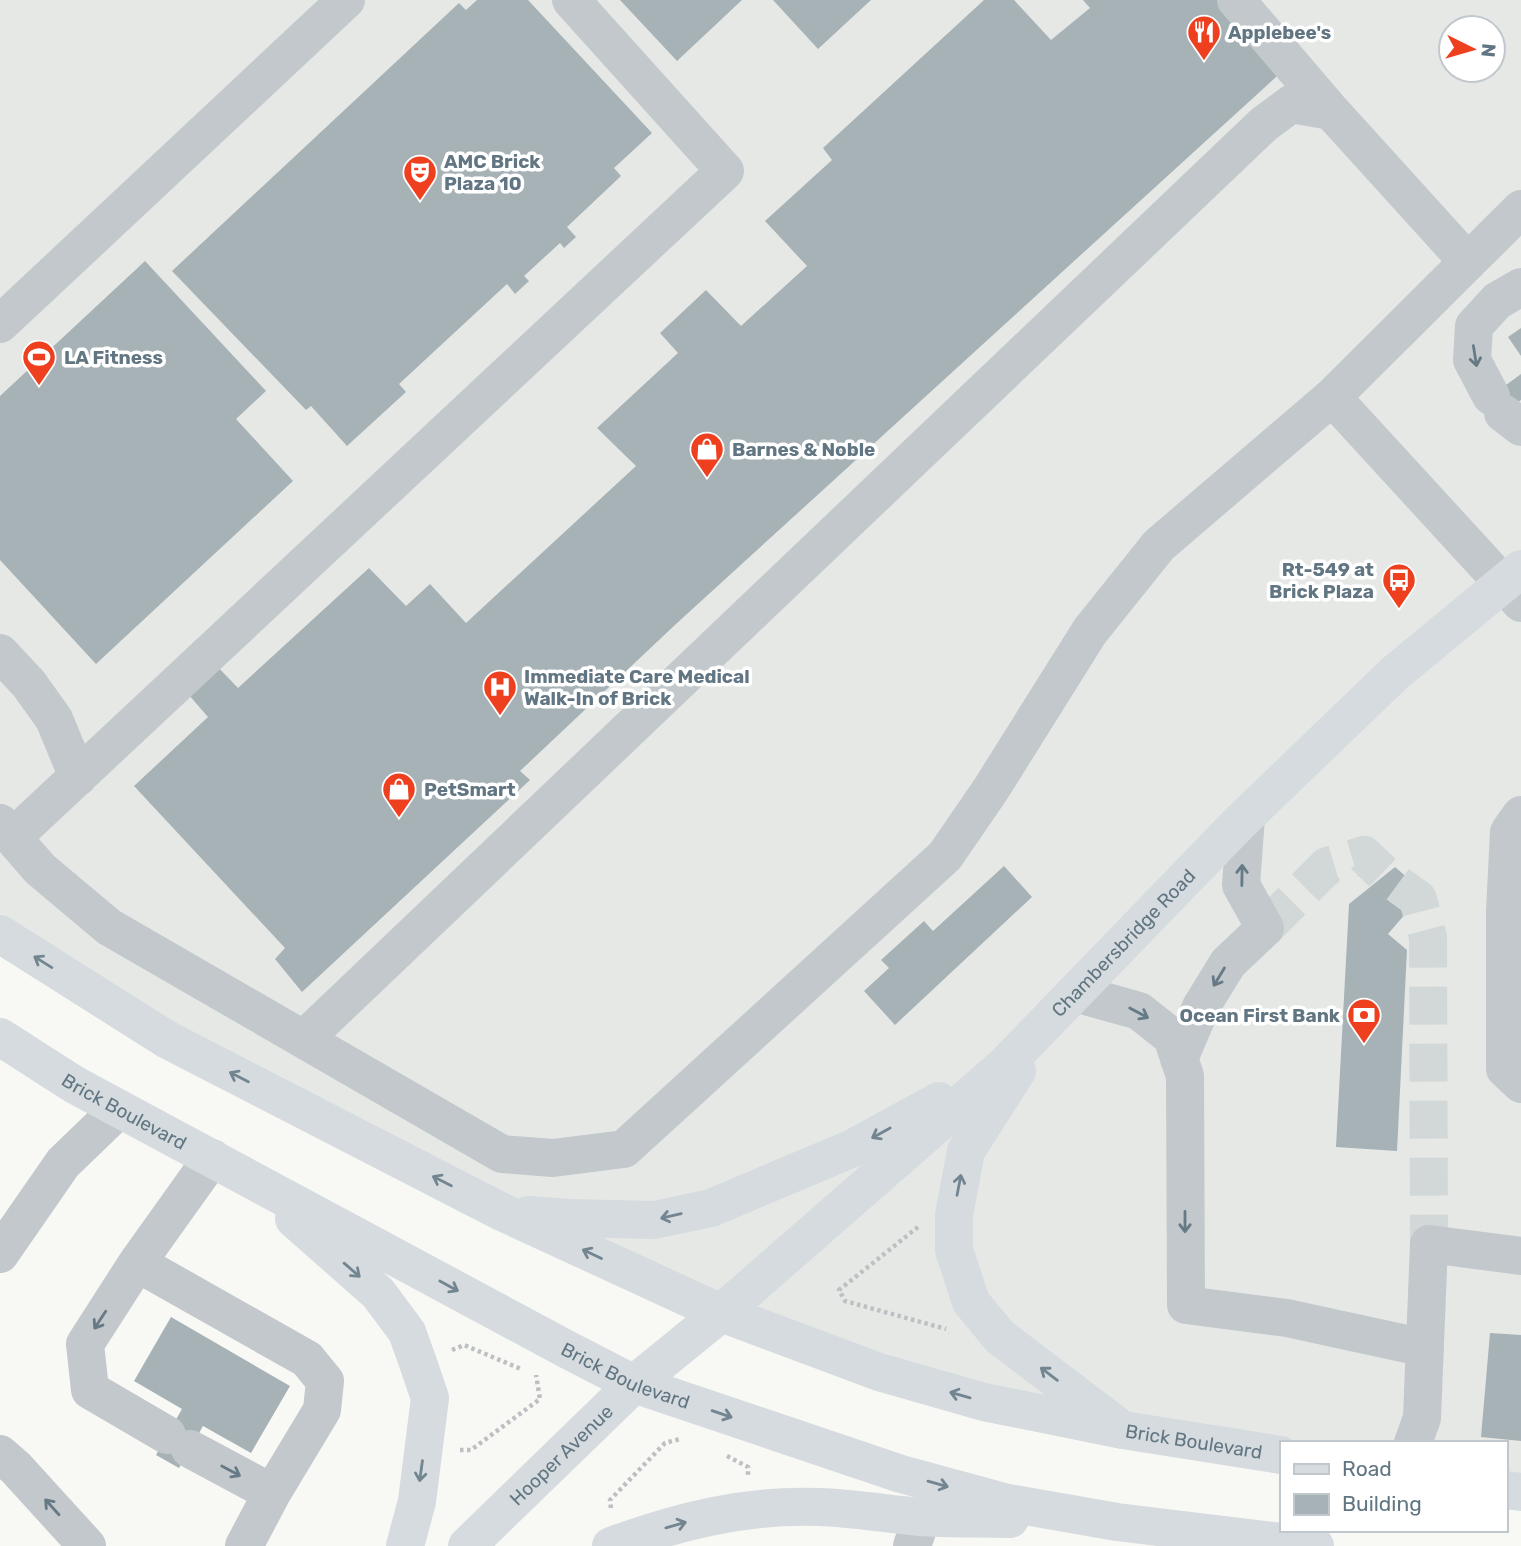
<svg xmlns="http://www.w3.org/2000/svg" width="1521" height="1546" viewBox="0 0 1521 1546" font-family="Rubik,sans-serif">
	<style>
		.built { fill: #e6e8e6; fill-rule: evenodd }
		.building { fill: #a7b2b7 }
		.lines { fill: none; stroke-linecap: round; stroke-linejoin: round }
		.minor-tunnel { stroke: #d2d8d8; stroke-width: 38; stroke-dasharray: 38 19; stroke-linecap: butt }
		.path { stroke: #bcc0c2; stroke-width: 4.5; stroke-dasharray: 3.5 3.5; stroke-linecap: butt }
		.minor { stroke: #c2c8cb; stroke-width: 38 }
		.major { stroke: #d5dbde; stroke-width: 38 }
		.oneway { stroke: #667a86 }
		.oneway2 { stroke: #728590 }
		.labels { text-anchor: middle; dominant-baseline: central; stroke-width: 7; stroke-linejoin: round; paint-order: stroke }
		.poi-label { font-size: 19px; font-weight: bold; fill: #617682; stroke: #fff; text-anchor: start }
		.street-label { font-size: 19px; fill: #617682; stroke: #fff }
	</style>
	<rect width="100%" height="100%" fill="#f8f8f5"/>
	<path class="built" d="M0 0H1521V1492L1505 1490V1443H1281L1123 1430 721 1313 0 934ZM1451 28H1493V70H1451Z"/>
	<path class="building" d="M477 0H528L652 133 614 168 621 176 567 227 576 237 564 248 560 243 524 276 529 281 515 294 507 284 399 384 406 392 347 446 311 406 306 410 172 271 459 3 466 10Z
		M620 0H742L677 61Z
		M773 0H871L818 49Z
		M984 0H1014L1051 40 1090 8 1083 0H1223L1287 67 676 624 520 771 530 780 302 992 275 959 285 948 134 786 208 717 182 687 213 662 238 688 369 568 406 606 430 584 466 623 636 466 597 428 678 353 660 333 706 290 741 326 807 266 765 221 832 160 823 148Z
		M145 261 266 391 236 419 293 481 96 664 0 560V396Z
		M1521 328V356L1508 337Z
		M1521 374V400L1496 418 1491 396Z
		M1004 866 1032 897 895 1025 864 991 889 968 881 960 924 921 933 931Z
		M1395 867 1424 892 1388 934 1407 950 1397 1151 1336 1147 1349 904Z
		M171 1317 290 1386 251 1453 203 1426 179 1468 156 1455 182 1409 134 1381Z
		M1490 1333 1521 1335V1441L1481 1437Z"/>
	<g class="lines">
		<path class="minor-tunnel" d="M1265 928 1327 866 1364 855 1385 875 1418 899 1428 937 1429 1244"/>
		<path class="path" d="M918 1227 839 1290 845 1301 946 1329
			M452 1350 464 1345 521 1369
			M460 1450H471L540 1399 536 1375
			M727 1456 748 1467V1476
			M611 1508 610 1500 665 1443 680 1439"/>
		<path class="minor" d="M1236 0 1331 111
			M0 324 346 0
			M1491 396 1472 360 1474 326 1497 301 1521 287
			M1332 397 1521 603
			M1503 413 1521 427
			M0 653 29 684 54 719 78 777
			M1521 815 1509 832 1505 911V1069L1521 1084
			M0 823 40 869 109 927 502 1154 553 1158 624 1149 945 856 991 789 1090 631 1159 545 1332 397 1521 209
			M13 837 725 171 571 0
			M1075 993 1139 1011 1172 1037 1185 1076 1186 1305 1287 1318 1425 1348
			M304 1039 1264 124 1291 104 1331 111 1468 262
			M1179 1059 1201 1007 1228 963 1265 928 1241 885 1246 817
			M212 1158 137 1263 307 1359 325 1381 322 1410 272 1493 244 1546
			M0 1254 63 1163 119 1109
			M137 1263 85 1344 90 1390 167 1435
			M1413 1443 1422 1418 1429 1244 1521 1256
			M190 1449 272 1493
			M0 1454 16 1468 87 1546
			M912 1546 922 1517"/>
		<g class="major">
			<path id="s1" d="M0 934 166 1039 502 1212 721 1313 879 1372 984 1402 1123 1430 1281 1455"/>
			<path id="s2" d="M0 1037 75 1085 568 1350 634 1384 901 1474 1008 1503 1117 1522 1315 1546"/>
			<path d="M1017 1071 966 1151 954 1215V1250L971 1302 1000 1337 1116 1425"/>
			<path d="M528 1215 570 1218 654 1220 711 1208 853 1148 939 1101"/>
			<path d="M294 1219 378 1293 407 1332 417 1360 430 1398 417 1501 405 1546"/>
			<path d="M1505 1490 1521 1492"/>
			<path id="s3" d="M467 1546 634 1384 721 1313 1005 1065 1239 823 1395 673 1521 569"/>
			<path d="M611 1546C678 1521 747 1504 819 1507 852 1508 886 1514 920 1517 950 1519 980 1518 1010 1519"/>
		</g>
	</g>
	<defs><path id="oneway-shaft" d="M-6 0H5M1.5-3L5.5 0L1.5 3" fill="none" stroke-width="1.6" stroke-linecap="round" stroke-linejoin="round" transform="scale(1.75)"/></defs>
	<g class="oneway">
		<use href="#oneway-shaft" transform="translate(1475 356) rotate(81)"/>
		<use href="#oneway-shaft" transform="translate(1242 875) rotate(-89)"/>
		<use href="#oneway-shaft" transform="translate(1219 977) rotate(121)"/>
		<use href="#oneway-shaft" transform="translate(1139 1013) rotate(28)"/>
		<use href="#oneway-shaft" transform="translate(1185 1222) rotate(90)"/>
		<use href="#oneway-shaft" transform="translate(100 1320) rotate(123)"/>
		<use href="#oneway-shaft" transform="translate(231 1471) rotate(28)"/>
		<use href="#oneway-shaft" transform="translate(52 1507) rotate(-132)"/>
	</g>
	<g class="oneway2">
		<use href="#oneway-shaft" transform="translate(43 962) rotate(-148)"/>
		<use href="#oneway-shaft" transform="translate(239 1077) rotate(-153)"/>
		<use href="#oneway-shaft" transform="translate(881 1133) rotate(151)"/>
		<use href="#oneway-shaft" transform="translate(442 1181) rotate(-153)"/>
		<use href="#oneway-shaft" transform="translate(959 1185) rotate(-79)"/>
		<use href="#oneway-shaft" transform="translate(671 1216) rotate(167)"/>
		<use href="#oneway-shaft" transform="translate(592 1254) rotate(-155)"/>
		<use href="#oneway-shaft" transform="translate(352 1270) rotate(41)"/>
		<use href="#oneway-shaft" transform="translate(449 1286) rotate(29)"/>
		<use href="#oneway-shaft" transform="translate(1049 1374) rotate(-143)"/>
		<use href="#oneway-shaft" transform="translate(960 1395) rotate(-164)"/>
		<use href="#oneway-shaft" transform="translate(722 1414) rotate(19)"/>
		<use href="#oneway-shaft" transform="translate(421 1471) rotate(98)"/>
		<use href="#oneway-shaft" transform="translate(938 1484) rotate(16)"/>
		<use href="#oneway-shaft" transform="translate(676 1525) rotate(-16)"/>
	</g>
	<defs>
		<g id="restaurant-pin" transform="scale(1.75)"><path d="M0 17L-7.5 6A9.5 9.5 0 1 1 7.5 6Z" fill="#ee3f1f" stroke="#fff"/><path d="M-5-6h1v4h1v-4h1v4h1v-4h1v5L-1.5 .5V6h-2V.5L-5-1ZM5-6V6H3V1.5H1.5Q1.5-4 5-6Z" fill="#fff"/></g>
		<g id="theatre-pin" transform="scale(1.75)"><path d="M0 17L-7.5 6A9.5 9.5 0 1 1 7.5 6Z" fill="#ee3f1f" stroke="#fff"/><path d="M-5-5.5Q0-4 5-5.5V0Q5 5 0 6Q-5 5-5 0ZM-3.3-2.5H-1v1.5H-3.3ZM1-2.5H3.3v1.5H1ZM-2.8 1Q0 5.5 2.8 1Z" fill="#fff"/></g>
		<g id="stadium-pin" transform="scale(1.75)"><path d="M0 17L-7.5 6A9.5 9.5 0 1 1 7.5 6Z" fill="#ee3f1f" stroke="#fff"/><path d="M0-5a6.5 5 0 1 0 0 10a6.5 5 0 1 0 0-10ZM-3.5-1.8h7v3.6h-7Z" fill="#fff"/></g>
		<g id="shop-pin" transform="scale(1.75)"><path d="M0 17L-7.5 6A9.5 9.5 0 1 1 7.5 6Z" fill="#ee3f1f" stroke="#fff"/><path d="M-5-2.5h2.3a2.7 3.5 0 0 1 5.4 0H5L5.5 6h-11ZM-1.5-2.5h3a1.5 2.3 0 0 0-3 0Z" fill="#fff"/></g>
		<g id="bus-pin" transform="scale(1.75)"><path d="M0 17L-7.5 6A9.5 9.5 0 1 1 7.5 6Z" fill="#ee3f1f" stroke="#fff"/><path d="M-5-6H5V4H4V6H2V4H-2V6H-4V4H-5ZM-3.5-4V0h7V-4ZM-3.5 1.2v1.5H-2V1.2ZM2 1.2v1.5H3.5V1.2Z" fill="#fff"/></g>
		<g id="hospital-pin" transform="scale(1.75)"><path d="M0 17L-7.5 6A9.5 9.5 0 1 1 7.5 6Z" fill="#ee3f1f" stroke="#fff"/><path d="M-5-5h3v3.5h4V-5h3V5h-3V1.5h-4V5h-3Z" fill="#fff"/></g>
		<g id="bank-pin" transform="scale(1.75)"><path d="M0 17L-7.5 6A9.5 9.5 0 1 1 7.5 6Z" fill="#ee3f1f" stroke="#fff"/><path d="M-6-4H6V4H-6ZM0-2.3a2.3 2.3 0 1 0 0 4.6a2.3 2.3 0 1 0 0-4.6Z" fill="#fff"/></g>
	</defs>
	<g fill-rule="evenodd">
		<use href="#restaurant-pin" x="1204" y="32"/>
		<use href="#theatre-pin" x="420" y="172"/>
		<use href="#stadium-pin" x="39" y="357"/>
		<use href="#shop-pin" x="707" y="449"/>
		<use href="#bus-pin" x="1399" y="580"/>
		<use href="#hospital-pin" x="500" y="687"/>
		<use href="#shop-pin" x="399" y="789"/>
		<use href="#bank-pin" x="1364" y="1015"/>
	</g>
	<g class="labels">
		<g class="poi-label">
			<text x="1228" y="32">Applebee's</text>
			<text x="444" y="161">AMC Brick<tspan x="444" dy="22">Plaza 10</tspan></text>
			<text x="64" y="357">LA Fitness</text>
			<text x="732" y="449">Barnes &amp; Noble</text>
			<text x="1374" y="569" text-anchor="end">Rt-549 at<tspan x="1374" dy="22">Brick Plaza</tspan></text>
			<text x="524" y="676">Immediate Care Medical<tspan x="524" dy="22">Walk-In of Brick</tspan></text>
			<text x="424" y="789">PetSmart</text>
			<text x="1340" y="1015" text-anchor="end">Ocean First Bank</text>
		</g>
		<g class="street-label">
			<text stroke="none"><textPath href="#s3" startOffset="892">Chambersbridge Road</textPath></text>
			<text stroke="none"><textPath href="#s2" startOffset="145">Brick Boulevard</textPath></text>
			<text stroke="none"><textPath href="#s2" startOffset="712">Brick Boulevard</textPath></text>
			<text stroke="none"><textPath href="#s1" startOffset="1307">Brick Boulevard</textPath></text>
			<text stroke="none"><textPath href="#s3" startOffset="131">Hooper Avenue</textPath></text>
		</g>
	</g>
	<rect x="1280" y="1441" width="228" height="91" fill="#ffffff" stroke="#c0c8cd" stroke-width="2"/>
	<rect x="1294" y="1464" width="35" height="10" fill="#d5dbde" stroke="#c0c8cd" stroke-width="2"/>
	<text x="1342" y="1476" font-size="21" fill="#617682">Road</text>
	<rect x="1294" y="1494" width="35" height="21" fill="#a7b2b7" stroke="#c0c8cd" stroke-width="2"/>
	<text x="1342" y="1511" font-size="21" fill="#617682">Building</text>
	<g transform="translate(1472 49) rotate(95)"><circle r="33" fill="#ffffff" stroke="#c0c8cd" stroke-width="2"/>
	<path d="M0-5L12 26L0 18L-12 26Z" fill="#ee3f1f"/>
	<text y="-10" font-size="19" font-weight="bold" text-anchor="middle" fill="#617682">N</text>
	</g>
</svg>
